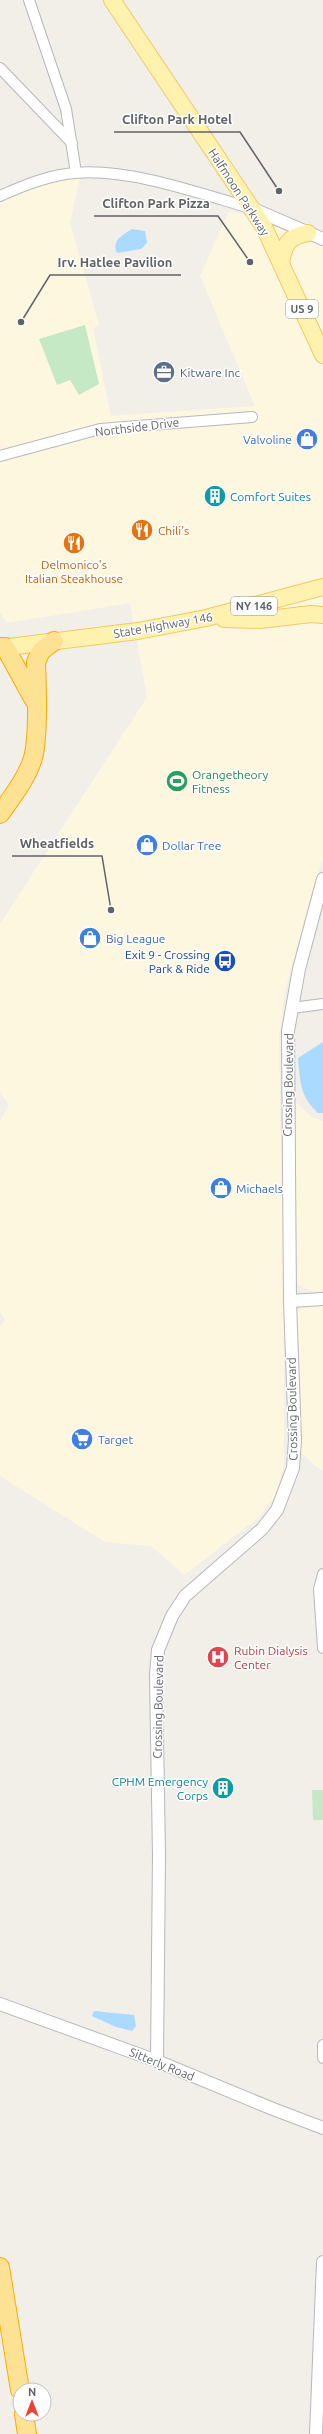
<svg xmlns="http://www.w3.org/2000/svg" width="323" height="2434" viewBox="0 0 323 2434" font-family="Ubuntu,sans-serif">
	<style>
		.commercial { fill: #fef7e0 }
		.green { fill: #c5e8c5 }
		.water { fill: #aadaff }
		.lines { fill: none; stroke-linecap: round; stroke-linejoin: round }
		.minor-casing { stroke: #b5b8bc; stroke-width: 12 }
		.tertiary-casing { stroke: #b5b8bc; stroke-width: 14 }
		.primary-casing { stroke: #f2c960; stroke-width: 18 }
		.motorway-casing { stroke: #f9ab00; stroke-width: 20 }
		.minor { stroke: #fff; stroke-width: 10 }
		.tertiary { stroke: #fff; stroke-width: 12 }
		.primary { stroke: #fff2af; stroke-width: 16 }
		.motorway { stroke: #fde293; stroke-width: 18 }
		.labels { text-anchor: middle; dominant-baseline: central; stroke-width: 3; stroke-linejoin: round; paint-order: stroke }
		.shield { fill: #fff; stroke: #8f9295; stroke-width: 1 }
		.shield-label { font-size: 11px; font-weight: bold; fill: #5f6368 }
		.street-label { font-size: 12px; fill: #5f6368; stroke: #fff }
		.service-label { font-size: 12px; fill: #4e5e75; stroke: #fff; text-anchor: start }
		.shop-label { font-size: 12px; fill: #366cbe; stroke: #fff; text-anchor: start }
		.culture-label { font-size: 12px; fill: #0d838f; stroke: #fff; text-anchor: start }
		.food-label { font-size: 12px; fill: #c56008; stroke: #fff; text-anchor: start }
		.leisure-label { font-size: 12px; fill: #27864d; stroke: #fff; text-anchor: start }
		.transit-label { font-size: 12px; fill: #164399; stroke: #fff; text-anchor: end }
		.health-label { font-size: 12px; fill: #be3a42; stroke: #fff; text-anchor: start }
		.leader { fill: none; stroke: #5f6368; stroke-width: 1.5 }
		.callout-dot { fill: #5f6368; stroke: #fff; stroke-width: 1.5 }
		.callout-label { font-size: 13px; text-anchor: middle; font-weight: bold; fill: #5f6368; stroke: #fff; stroke-width: 3; stroke-linejoin: round; paint-order: stroke }
	</style>
	<rect width="100%" height="100%" fill="#f1efe8"/>
	<path class="commercial" d="M81 173 70 223 99 325 93 328 111 416 255 406 200 276 229 211 262 218 323 242V860L314 884 285 991 279 1037 284 1307V1466L275 1496 258 1518 184 1575 151 1546 105 1542 0 1476V1327L5 1319 0 1312V1121L9 1106 0 1091V924L147 697 130 603 7 623 0 613V196Z
		M295 1101 312 1117 323 1121V1289L318 1291 308 1290 297 1284Z
		M323 1303V1470L316 1467 302 1453 300 1447 297 1310Z"/>
	<path class="green" d="M85 325 99 384 79 395 70 380 57 385 39 339Z
		M312 1790H323V1820H313Z"/>
	<path class="water" d="M132 229 145 231 147 243 141 249 117 253C111 240 123 235 132 229Z
		M323 1042V1113H318C300 1096 300 1082 298 1058Z
		M94 2011 134 2015 136 2026 132 2031 116 2027 92 2016Z"/>
	<g class="lines">
		<g class="minor-casing">
			<path id="minor" d="M29 0 66 109 76 173
				M0 68 72 143
				M0 196C24 185 49 175 75 173 128 168 199 193 250 208
				M0 456 100 429 252 417
				M292 1008 323 1004
				M323 1574 319 1589 323 1648
				M323 2045V2058"/>
		</g>
		<g class="tertiary-casing">
			<path id="tertiary" d="M251 208 323 239
				M290 1301 323 1299
				M0 2004 157 2061 273 2109 323 2128
				M157 2061 159 1855 156 1675 158 1650 172 1616 185 1596 262 1529 277 1510 293 1468 295 1440 290 1301 288 1031 299 969 323 879
				M316 2434 323 2262"/>
		</g>
		<g class="primary-casing">
			<path id="primary" d="M112 0 264 227 323 355
				M281 263C284 244 289 236 308 233
				M224 619 260 620 311 614 323 615
				M0 648 138 631 206 618 323 587"/>
		</g>
		<g class="motorway-casing">
			<path id="motorway" d="M0 647H5L34 700
				M0 814C12 797 27 778 33 758 39 737 37 686 36 662L41 651 54 641
				M0 2267 20 2390
				M24 2414 27 2434"/>
		</g>
		<use href="#minor" class="minor"/>
		<use href="#tertiary" class="tertiary"/>
		<use href="#primary" class="primary"/>
		<use href="#motorway" class="motorway"/>
	</g>
	<defs>
		<g id="office-disc" transform="scale(1.15)"><circle r="9.5" fill="#5c6f8a" stroke="#fff"/><path d="M-6-3h4V-5.5h4V-3h4V5H-6ZM-1-4.5V-3h2v-1.5ZM-6 0V1H6V0Z" fill="#fff"/></g>
		<g id="shop-disc" transform="scale(1.15)"><circle r="9.5" fill="#3f7fe0" stroke="#fff"/><path d="M-5-2.5h2.3a2.7 3.5 0 0 1 5.4 0H5L5.5 6h-11ZM-1.5-2.5h3a1.5 2.3 0 0 0-3 0Z" fill="#fff"/></g>
		<g id="building-disc" transform="scale(1.15)"><circle r="9.5" fill="#0f9aa8" stroke="#fff"/><path d="M-4-6H4V6H1V3H-1V6H-4ZM-2.5-4.3h1.7v1.8h-1.7ZM.8-4.3h1.7v1.8H.8ZM-2.5-1h1.7V.8h-1.7ZM.8-1h1.7V.8H.8Z" fill="#fff"/></g>
		<g id="restaurant-disc" transform="scale(1.15)"><circle r="9.5" fill="#e8710a" stroke="#fff"/><path d="M-5-6h1v4h1v-4h1v4h1v-4h1v5L-1.5 .5V6h-2V.5L-5-1ZM5-6V6H3V1.5H1.5Q1.5-4 5-6Z" fill="#fff"/></g>
		<g id="stadium-disc" transform="scale(1.15)"><circle r="9.5" fill="#2e9e5b" stroke="#fff"/><path d="M0-5a6.5 5 0 1 0 0 10a6.5 5 0 1 0 0-10ZM-3.5-1.8h7v3.6h-7Z" fill="#fff"/></g>
		<g id="bus-disc" transform="scale(1.15)"><circle r="9.5" fill="#1a4fb4" stroke="#fff"/><path d="M-5-6H5V4H4V6H2V4H-2V6H-4V4H-5ZM-3.5-4V0h7V-4ZM-3.5 1.2v1.5H-2V1.2ZM2 1.2v1.5H3.5V1.2Z" fill="#fff"/></g>
		<g id="supermarket-disc" transform="scale(1.15)"><circle r="9.5" fill="#3f7fe0" stroke="#fff"/><path d="M-6-5.5h2.5l.6 2H6L4.5 2H-2.5L-4.4-4H-6ZM-1.5 3.2a1.3 1.3 0 1 0 .1 0ZM3 3.2a1.3 1.3 0 1 0 .1 0Z" fill="#fff"/></g>
		<g id="hospital-disc" transform="scale(1.15)"><circle r="9.5" fill="#e0444e" stroke="#fff"/><path d="M-5-5h3v3.5h4V-5h3V5h-3V1.5h-4V5h-3Z" fill="#fff"/></g>
	</defs>
	<g fill-rule="evenodd">
		<use href="#office-disc" x="164" y="372"/>
		<use href="#shop-disc" x="307" y="439"/>
		<use href="#building-disc" x="215" y="496"/>
		<use href="#restaurant-disc" x="142" y="530"/>
		<use href="#restaurant-disc" x="74" y="543"/>
		<use href="#stadium-disc" x="177" y="781"/>
		<use href="#shop-disc" x="147" y="845"/>
		<use href="#shop-disc" x="90" y="938"/>
		<use href="#bus-disc" x="225" y="961"/>
		<use href="#shop-disc" x="221" y="1188"/>
		<use href="#supermarket-disc" x="82" y="1439"/>
		<use href="#hospital-disc" x="218" y="1657"/>
		<use href="#building-disc" x="223" y="1788"/>
	</g>
	<g class="labels">
		<g class="shield">
			<rect x="286" y="300" width="32" height="18" rx="3"/>
			<rect x="231" y="597" width="46" height="18" rx="3"/>
		</g>
		<g class="shield-label">
			<text x="302" y="309">US 9</text>
			<text x="254" y="606">NY 146</text>
		</g>
		<g class="street-label">
			<text transform="translate(239 192) rotate(57)">Halfmoon Parkway</text>
			<text transform="translate(137 427) rotate(-7)">Northside Drive</text>
			<text transform="translate(163 625) rotate(-10)">State Highway 146</text>
			<text transform="translate(288 1085) rotate(-89)">Crossing Boulevard</text>
			<text transform="translate(292 1409) rotate(-91)">Crossing Boulevard</text>
			<text transform="translate(158 1707) rotate(-89)">Crossing Boulevard</text>
			<text transform="translate(162 2064) rotate(22)">Sitterly Road</text>
		</g>
		<g class="service-label">
			<text x="180" y="372">Kitware Inc</text>
		</g>
		<g class="shop-label">
			<text x="292" y="439" text-anchor="end">Valvoline</text>
			<text x="162" y="845">Dollar Tree</text>
			<text x="106" y="938">Big League</text>
			<text x="236" y="1188">Michaels</text>
			<text x="98" y="1439">Target</text>
		</g>
		<g class="culture-label">
			<text x="230" y="496">Comfort Suites</text>
			<text x="208" y="1781" text-anchor="end">CPHM Emergency<tspan x="208" dy="14">Corps</tspan></text>
		</g>
		<g class="food-label">
			<text x="158" y="530">Chili's</text>
			<text x="74" y="564" text-anchor="middle">Delmonico's<tspan x="74" dy="14">Italian Steakhouse</tspan></text>
		</g>
		<g class="leisure-label">
			<text x="192" y="774">Orangetheory<tspan x="192" dy="14">Fitness</tspan></text>
		</g>
		<g class="transit-label">
			<text x="210" y="954">Exit 9 - Crossing<tspan x="210" dy="14">Park &amp; Ride</tspan></text>
		</g>
		<g class="health-label">
			<text x="234" y="1650">Rubin Dialysis<tspan x="234" dy="14">Center</tspan></text>
		</g>
	</g>
	<path class="leader" d="M279 191L240 132H114M250 262L218 216H94M21 322L50 275H181M111 910L102 856H12"/>
	<g class="callout-dot">
		<circle cx="279" cy="191" r="4"/>
		<circle cx="250" cy="262" r="4"/>
		<circle cx="21" cy="322" r="4"/>
		<circle cx="111" cy="910" r="4"/>
	</g>
	<g class="callout-label">
		<text x="177" y="124">Clifton Park Hotel</text>
		<text x="156" y="208">Clifton Park Pizza</text>
		<text x="115" y="267">Irv. Hatlee Pavilion</text>
		<text x="57" y="848">Wheatfields</text>
	</g>
	<g transform="translate(32 2402)"><circle r="19" fill="#ffffff" stroke="#bfc1c3"/>
	<path d="M0-3L7 15L0 10L-7 15Z" fill="#ea4335"/>
	<text y="-6" font-size="11" font-weight="bold" text-anchor="middle" fill="#5f6368">N</text>
	</g>
</svg>
